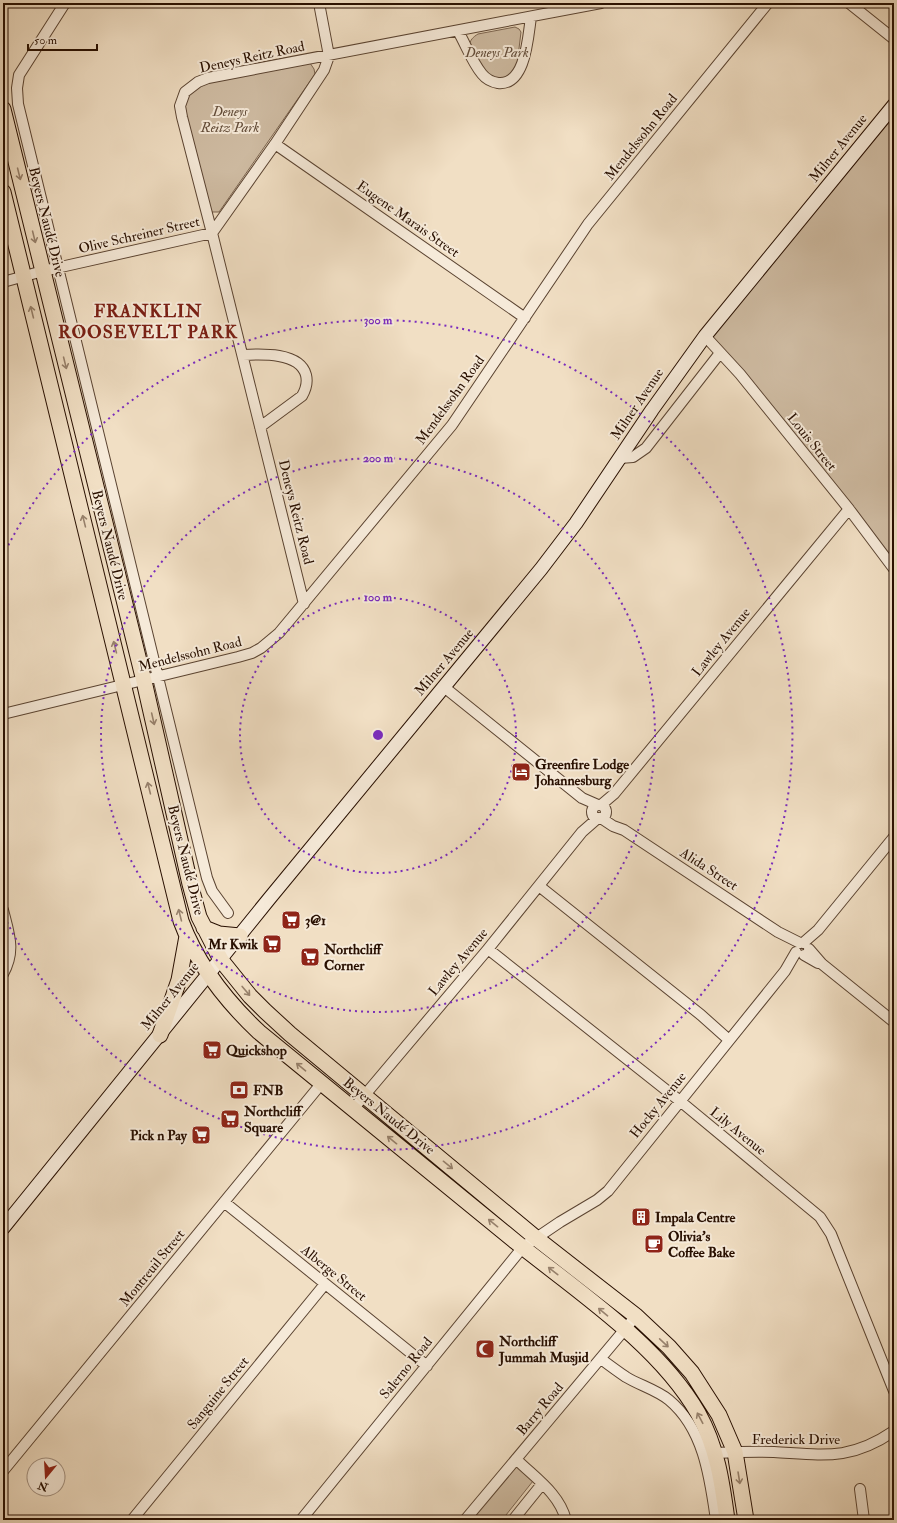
<svg xmlns="http://www.w3.org/2000/svg" width="897" height="1523" viewBox="0 0 897 1523" font-family="'IM FELL Double Pica',serif">
	<style>
		.green { fill: #cfbca3; stroke: #7c6652 }
		.lines { fill: none; stroke-linecap: round; stroke-linejoin: round }
		.street-casing { stroke: #5a4331; stroke-width: 12 }
		.secondary-casing { stroke: #280f00; stroke-width: 15 }
		.primary-casing { stroke: #280f00; stroke-width: 17 }
		.street { stroke: #f6ead9; stroke-width: 10 }
		.secondary { stroke: #f6ead9; stroke-width: 13 }
		.primary { stroke: #f1dfc4; stroke-width: 15 }
		.oneway { stroke: #97816c }
		.ring { fill: none; stroke: #7b2cbf; stroke-width: 2; stroke-dasharray: 2 4 }
		.labels { text-anchor: middle; dominant-baseline: central; stroke-width: 4; stroke-linejoin: round; paint-order: stroke }
		.park-label { font-size: 14px; font-style: italic; fill: #624c39; stroke: #f6ead9 }
		.street-label { font-size: 14px; fill: #280f00; stroke: #f6ead9 }
		.poi-label { font-size: 14px; font-weight: bold; fill: #280f00; stroke: #f6ead9; text-anchor: start }
		.district-label { font-size: 18px; font-weight: bold; letter-spacing: 1px; fill: #7a1f14; stroke: #f6ead9 }
		.centre { fill: #7b2cbf; stroke: #f6ead9; stroke-width: 2 }
		.ring-label { font-size: 12px; text-anchor: middle; font-weight: bold; fill: #7b2cbf; stroke: #f6ead9; stroke-width: 4; stroke-linejoin: round; paint-order: stroke }
	</style>
	<rect width="100%" height="100%" fill="#f1dfc4"/>
	<filter id="stains"><feTurbulence type="fractalNoise" baseFrequency=".005" numOctaves="4"/><feColorMatrix values="0 0 0 0 .2 0 0 0 0 .09 0 0 0 0 .02 0 0 0 .5 -.17"/></filter>
	<radialGradient id="worn" r=".72"><stop offset=".6" stop-color="#630" stop-opacity="0"/><stop offset="1" stop-color="#630" stop-opacity=".3"/></radialGradient>
	<path class="green" d="M515 27 519 29 521 32 517 65 511 74 501 80 489 77 469 46C470 40 473 37 478 34Z
		M310 63 314 69 315 74 311 80 219 212H211L181 101 191 86Z
		M894 104V565L705 336Z
		M512 1462 533 1481 502 1520H464Z"/>
	<g class="lines">
		<g class="street-casing">
			<path id="street" d="M65 3 19 75 17 88 18 104 207 878 212 891 228 913
				M849 3 894 39
				M458 31C466 45 472 62 482 74 486 79 492 82 498 83 526 86 528 36 531 17
				M275 144 525 318
				M3 282 43 271 212 233 275 144 324 70 329 56 319 3
				M705 336 740 374 849 509 894 569
				M243 355C261 354 300 352 306 375 308 383 306 389 302 396L260 427
				M620 458 633 457 646 448 720 353
				M304 604 212 233 182 117 180 106 185 92 198 82 208 78 601 3
				M444 687 582 798 598 805
				M3 714 238 657 252 653 261 648 279 633 452 425 588 224 768 3
				M601 805 614 794 849 509
				M592 812a7 7 0 1 1 14 0a7 7 0 1 1-14 0Z
				M601 818 613 826 624 830 778 932 800 943
				M539 886 701 1015 729 1040
				M3 910C9 934 16 951 3 974
				M803 943 818 930 894 837
				M488 949 680 1101 820 1217 831 1234 894 1391
				M809 949 822 964 894 1022
				M804 955 818 963
				M353 1109 488 949 582 832 598 818
				M224 1202 427 1366
				M601 1359C609 1365 617 1371 626 1377 639 1385 657 1390 669 1400 704 1429 710 1478 716 1520
				M715 1453C735 1452 755 1451 774 1452 824 1455 850 1461 894 1431
				M516 1459C535 1478 559 1493 566 1520
				M3 1471 321 1084
				M860 1489 864 1520
				M132 1520 325 1284
				M301 1520 523 1247 560 1222 597 1200 608 1191 785 971 796 952
				M465 1520 636 1316
				M513 1520 542 1484"/>
		</g>
		<g class="secondary-casing">
			<path id="secondary" d="M3 1228 269 899 541 569 576 523 652 410 705 336 894 105"/>
		</g>
		<g class="primary-casing">
			<path id="primary" d="M3 109 144 681 190 884 199 917 221 960 250 996 265 1011 290 1034 536 1238 636 1316 669 1347 692 1373 719 1415 735 1452 746 1520
				M3 192 181 921C197 964 225 1000 259 1032 344 1102 430 1172 516 1242 576 1290 659 1345 698 1413 717 1447 722 1482 727 1520
				M204 928 219 934 240 936
				M160 1035 179 980 187 936"/>
		</g>
		<use href="#street" class="street"/>
		<use href="#secondary" class="secondary"/>
		<use href="#primary" class="primary"/>
	</g>
	<defs><path id="oneway-shaft" d="M-6 0H5M1.5-3L5.5 0L1.5 3" fill="none" stroke-width="1.6" stroke-linecap="round" stroke-linejoin="round"/></defs>
	<g class="oneway">
		<use href="#oneway-shaft" transform="translate(19 174) rotate(76)"/>
		<use href="#oneway-shaft" transform="translate(34 237) rotate(76)"/>
		<use href="#oneway-shaft" transform="translate(32 312) rotate(-104)"/>
		<use href="#oneway-shaft" transform="translate(65 363) rotate(76)"/>
		<use href="#oneway-shaft" transform="translate(84 521) rotate(-104)"/>
		<use href="#oneway-shaft" transform="translate(115 647) rotate(-104)"/>
		<use href="#oneway-shaft" transform="translate(153 719) rotate(77)"/>
		<use href="#oneway-shaft" transform="translate(149 788) rotate(-104)"/>
		<use href="#oneway-shaft" transform="translate(180 915) rotate(-104)"/>
		<use href="#oneway-shaft" transform="translate(246 991) rotate(50)"/>
		<use href="#oneway-shaft" transform="translate(301 1067) rotate(-140)"/>
		<use href="#oneway-shaft" transform="translate(392 1140) rotate(-141)"/>
		<use href="#oneway-shaft" transform="translate(448 1165) rotate(39)"/>
		<use href="#oneway-shaft" transform="translate(493 1223) rotate(-141)"/>
		<use href="#oneway-shaft" transform="translate(553 1271) rotate(-142)"/>
		<use href="#oneway-shaft" transform="translate(603 1312) rotate(-140)"/>
		<use href="#oneway-shaft" transform="translate(664 1343) rotate(43)"/>
		<use href="#oneway-shaft" transform="translate(700 1418) rotate(-118)"/>
		<use href="#oneway-shaft" transform="translate(739 1478) rotate(81)"/>
	</g>
	<g class="ring">
		<circle cx="378" cy="735" r="138"/>
		<circle cx="378" cy="735" r="277"/>
		<path d="M3 556A415 415 0 1 1 3 914"/>
	</g>
	<defs>
		<g id="hotel-square" transform="scale(1)"><rect x="-9" y="-9" width="18" height="18" rx="4" fill="#8f2418" stroke="#f6ead9"/><path d="M-6-4.5h1.5V1H6V5H4.5V3h-9V5H-6ZM-4 0a1.8 1.8 0 1 1 3.6 0ZM.5 0V-2.5h3Q6-2.5 6 0Z" fill="#fff"/></g>
		<g id="supermarket-square" transform="scale(1)"><rect x="-9" y="-9" width="18" height="18" rx="4" fill="#8f2418" stroke="#f6ead9"/><path d="M-6-5.5h2.5l.6 2H6L4.5 2H-2.5L-4.4-4H-6ZM-1.5 3.2a1.3 1.3 0 1 0 .1 0ZM3 3.2a1.3 1.3 0 1 0 .1 0Z" fill="#fff"/></g>
		<g id="bank-square" transform="scale(1)"><rect x="-9" y="-9" width="18" height="18" rx="4" fill="#8f2418" stroke="#f6ead9"/><path d="M-6-4H6V4H-6ZM0-2.3a2.3 2.3 0 1 0 0 4.6a2.3 2.3 0 1 0 0-4.6Z" fill="#fff"/></g>
		<g id="building-square" transform="scale(1)"><rect x="-9" y="-9" width="18" height="18" rx="4" fill="#8f2418" stroke="#f6ead9"/><path d="M-4-6H4V6H1V3H-1V6H-4ZM-2.5-4.3h1.7v1.8h-1.7ZM.8-4.3h1.7v1.8H.8ZM-2.5-1h1.7V.8h-1.7ZM.8-1h1.7V.8H.8Z" fill="#fff"/></g>
		<g id="cafe-square" transform="scale(1)"><rect x="-9" y="-9" width="18" height="18" rx="4" fill="#8f2418" stroke="#f6ead9"/><path d="M-5.5-4.5H6V0H3Q3 3.5 0 3.5H-2.5Q-5.5 3.5-5.5 0ZM3-3.2v2h1.7v-2ZM-6 4.5H4V6H-6Z" fill="#fff"/></g>
		<g id="mosque-square" transform="scale(1)"><rect x="-9" y="-9" width="18" height="18" rx="4" fill="#8f2418" stroke="#f6ead9"/><path d="M3.5-4.9A6 6 0 1 0 3.5 4.9A5 5 0 1 1 3.5-4.9Z" fill="#fff"/></g>
	</defs>
	<g fill-rule="evenodd">
		<use href="#hotel-square" x="521" y="772"/>
		<use href="#supermarket-square" x="291" y="920"/>
		<use href="#supermarket-square" x="272" y="944"/>
		<use href="#supermarket-square" x="310" y="957"/>
		<use href="#supermarket-square" x="212" y="1050"/>
		<use href="#bank-square" x="239" y="1090"/>
		<use href="#supermarket-square" x="230" y="1119"/>
		<use href="#supermarket-square" x="201" y="1135"/>
		<use href="#building-square" x="641" y="1217"/>
		<use href="#cafe-square" x="654" y="1244"/>
		<use href="#mosque-square" x="485" y="1349"/>
	</g>
	<g class="labels">
		<g class="park-label">
			<text x="497" y="52">Deneys Park</text>
			<text x="230" y="111">Deneys<tspan x="230" dy="16">Reitz Park</tspan></text>
		</g>
		<g class="street-label">
			<text transform="translate(252 57) rotate(-12)">Deneys Reitz Road</text>
			<text transform="translate(641 137) rotate(-51)">Mendelssohn Road</text>
			<text transform="translate(838 148) rotate(-51)">Milner Avenue</text>
			<text transform="translate(408 219) rotate(35)">Eugene Marais Street</text>
			<text transform="translate(47 222) rotate(76)">Beyers Naudé Drive</text>
			<text transform="translate(139 235) rotate(-13)">Olive Schreiner Street</text>
			<text transform="translate(450 400) rotate(-54)">Mendelssohn Road</text>
			<text transform="translate(637 404) rotate(-56)">Milner Avenue</text>
			<text transform="translate(812 442) rotate(51)">Louis Street</text>
			<text transform="translate(296 512) rotate(76)">Deneys Reitz Road</text>
			<text transform="translate(110 545) rotate(76)">Beyers Naudé Drive</text>
			<text transform="translate(721 642) rotate(-51)">Lawley Avenue</text>
			<text transform="translate(190 654) rotate(-14)">Mendelssohn Road</text>
			<text transform="translate(444 662) rotate(-50)">Milner Avenue</text>
			<text transform="translate(186 860) rotate(76)">Beyers Naudé Drive</text>
			<text transform="translate(709 869) rotate(33)">Alida Street</text>
			<text transform="translate(458 962) rotate(-50)">Lawley Avenue</text>
			<text transform="translate(170 996) rotate(-51)">Milner Avenue</text>
			<text transform="translate(658 1105) rotate(-51)">Hocky Avenue</text>
			<text transform="translate(389 1116) rotate(39)">Beyers Naudé Drive</text>
			<text transform="translate(738 1131) rotate(39)">Lily Avenue</text>
			<text transform="translate(152 1268) rotate(-51)">Montreuil Street</text>
			<text transform="translate(334 1273) rotate(39)">Alberge Street</text>
			<text transform="translate(406 1368) rotate(-51)">Salerno Road</text>
			<text transform="translate(218 1393) rotate(-51)">Sanguine Street</text>
			<text transform="translate(540 1409) rotate(-50)">Barry Road</text>
			<text x="796" y="1439">Frederick Drive</text>
		</g>
		<g class="poi-label">
			<text x="535" y="764">Greenfire Lodge<tspan x="535" dy="16">Johannesburg</tspan></text>
			<text x="305" y="920">3@1</text>
			<text x="258" y="944" text-anchor="end">Mr Kwik</text>
			<text x="324" y="949">Northcliff<tspan x="324" dy="16">Corner</tspan></text>
			<text x="226" y="1050">Quickshop</text>
			<text x="253" y="1090">FNB</text>
			<text x="244" y="1111">Northcliff<tspan x="244" dy="16">Square</tspan></text>
			<text x="187" y="1135" text-anchor="end">Pick n Pay</text>
			<text x="655" y="1217">Impala Centre</text>
			<text x="668" y="1236">Olivia's<tspan x="668" dy="16">Coffee Bake</tspan></text>
			<text x="499" y="1341">Northcliff<tspan x="499" dy="16">Jummah Musjid</tspan></text>
		</g>
		<g class="district-label">
			<text x="148" y="311">FRANKLIN<tspan x="148" dy="21">ROOSEVELT PARK</tspan></text>
		</g>
	</g>
	<circle cx="378" cy="735" r="6" class="centre"/>
	<g class="ring-label">
		<text x="378" y="324">300 m</text>
		<text x="378" y="462">200 m</text>
		<text x="378" y="601">100 m</text>
	</g>
	<rect width="897" height="1523" fill="none" stroke="#f1dfc4" stroke-width="16"/>
	<rect x="4" y="4" width="889" height="1515" fill="none" stroke="#280f00" stroke-width="2"/>
	<rect x="8" y="8" width="881" height="1507" fill="none" stroke="#280f00"/>
	<g transform="translate(46 1477) rotate(198)"><circle r="19" fill="#f6ead9" stroke="#a49282"/>
	<path d="M0-3L7 15L0 10L-7 15Z" fill="#8f2418"/>
	<text y="-6" font-size="11" font-weight="bold" text-anchor="middle" fill="#280f00">N</text>
	</g>
	<path d="M28 44v6h69v-6" fill="none" stroke="#280f00" stroke-width="2"/>
	<text x="34" y="44" font-size="12" fill="#280f00" stroke="#f6ead9" stroke-width="3" paint-order="stroke">50 m</text>
	<rect width="100%" height="100%" filter="url(#stains)"/>
	<rect width="100%" height="100%" fill="url(#worn)"/>
</svg>
